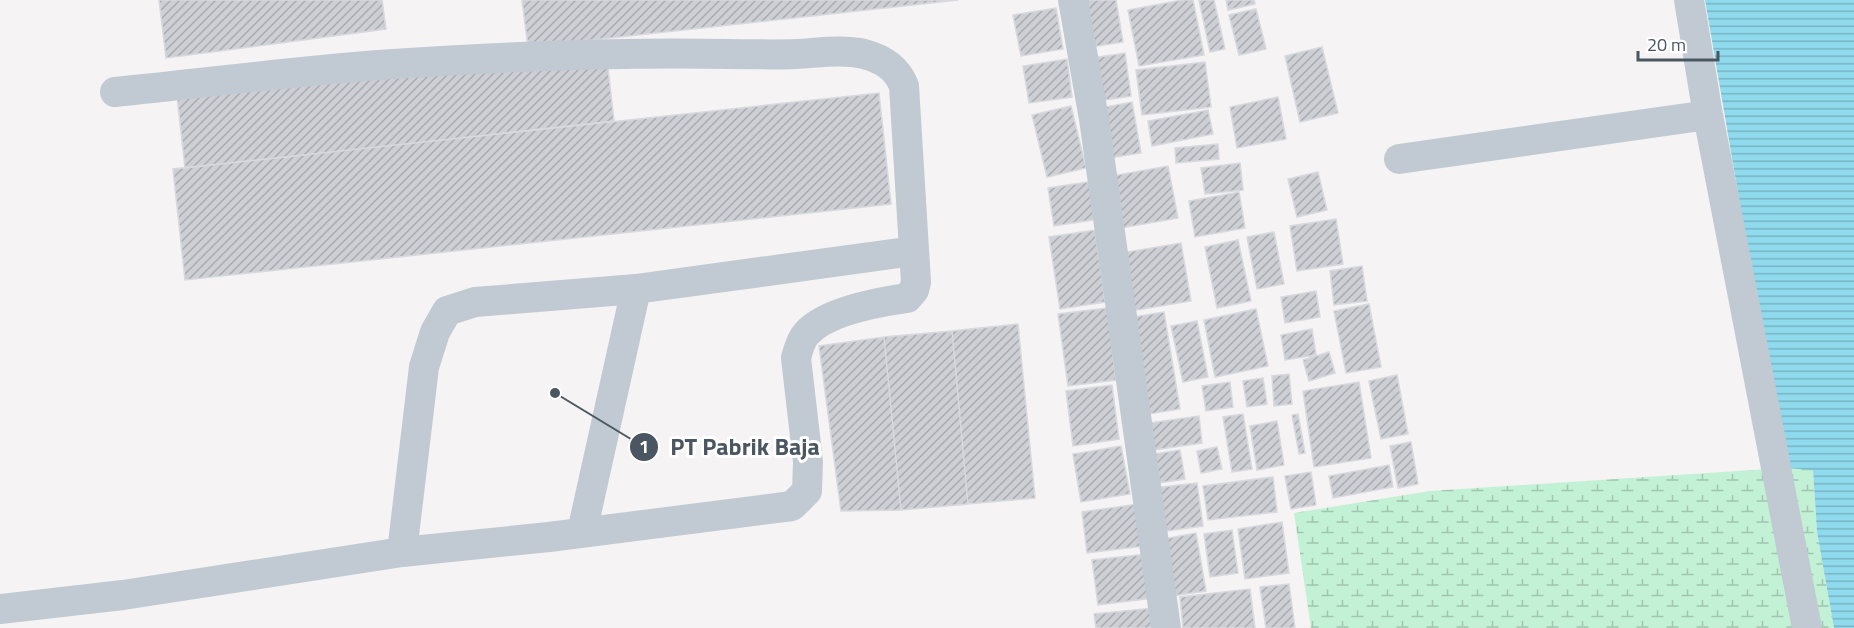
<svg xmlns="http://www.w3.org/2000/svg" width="1854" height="628" viewBox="0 0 1854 628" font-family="'Titillium Web',sans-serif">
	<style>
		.wetland { fill: url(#wetland-marsh) }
		.water { fill: url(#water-rules) }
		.building { fill: url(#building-hatch); stroke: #d7d9de; stroke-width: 1.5 }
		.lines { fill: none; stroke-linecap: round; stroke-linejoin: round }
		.minor { stroke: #c1cad2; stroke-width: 30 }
		.leader { fill: none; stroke: #4a5661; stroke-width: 2 }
		.callout-dot { fill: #4a5661; stroke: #fff; stroke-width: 2 }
		.mark-label { font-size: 18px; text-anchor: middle; font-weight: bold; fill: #fff }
		.callout-label { font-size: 24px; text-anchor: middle; font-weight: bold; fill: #4a5661; stroke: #fff; stroke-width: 6; stroke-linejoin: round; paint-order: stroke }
	</style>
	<defs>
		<pattern id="wetland-marsh" width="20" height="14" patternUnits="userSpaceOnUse" patternTransform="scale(1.5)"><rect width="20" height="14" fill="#c3f1d5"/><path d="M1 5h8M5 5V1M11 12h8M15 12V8" fill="none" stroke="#a0c6b0"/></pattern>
		<pattern id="water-rules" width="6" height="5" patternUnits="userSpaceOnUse" patternTransform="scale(1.5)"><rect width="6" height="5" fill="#90daee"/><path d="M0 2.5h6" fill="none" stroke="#78b4c4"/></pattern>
		<pattern id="building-hatch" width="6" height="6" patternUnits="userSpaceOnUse" patternTransform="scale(1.5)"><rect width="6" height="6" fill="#cdcfd5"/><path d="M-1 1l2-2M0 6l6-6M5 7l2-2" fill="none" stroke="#a8abb0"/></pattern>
	</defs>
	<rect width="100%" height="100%" fill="#f5f3f3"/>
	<path class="wetland" d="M1785 468 1813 469 1817 532 1834 628H1311L1294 513 1430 491Z"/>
	<path class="water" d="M1705 0H1854V628H1834L1817 532 1813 470 1785 468Z"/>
	<path class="building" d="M159 0H382L386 29 166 58Z
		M522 0H958L528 47Z
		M1078 0H1116L1123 42 1086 48Z
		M1182 0H1193L1204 55 1139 66 1128 10Z
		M1199 0H1214L1225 49 1210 52Z
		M1226 0H1254L1255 4 1228 10Z
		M1056 8 1063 49 1021 56 1013 15Z
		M1256 9 1266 49 1239 55 1229 15Z
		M1322 47 1338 113 1300 122 1285 56Z
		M1125 53 1131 96 1092 102 1086 59Z
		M607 59 614 121 185 168 177 96Z
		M1067 59 1072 97 1029 103 1023 66Z
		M1205 62 1211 107 1142 115 1136 70Z
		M879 93 891 204 185 280 173 169Z
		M1278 97 1286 139 1237 148 1230 107Z
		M1132 102 1141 153 1103 159 1094 109Z
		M1071 106 1086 168 1047 177 1032 115Z
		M1208 110 1213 134 1152 146 1148 121Z
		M1218 144 1219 159 1176 163 1175 148Z
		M1240 163 1243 190 1205 194 1201 168Z
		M1168 166 1178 218 1116 229 1106 177Z
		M1318 172 1327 210 1297 217 1288 179Z
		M1094 181 1099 219 1054 226 1048 188Z
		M1239 192 1245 228 1195 237 1189 201Z
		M1336 219 1343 264 1297 271 1290 226Z
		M1095 230 1105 302 1060 309 1049 237Z
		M1274 232 1284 284 1257 289 1247 237Z
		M1238 240 1251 301 1217 308 1205 247Z
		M1181 243 1191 301 1131 311 1121 253Z
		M1362 266 1367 301 1334 305 1330 271Z
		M1316 291 1320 317 1285 323 1281 297Z
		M1369 304 1381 367 1346 373 1334 311Z
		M1107 308 1116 380 1068 386 1058 314Z
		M1256 309 1268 366 1215 377 1204 320Z
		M1164 312 1180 409 1143 415 1127 318Z
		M1197 321 1208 377 1183 382 1171 326Z
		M1018 324 1035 498 968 504 952 331Z
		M1312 329 1316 355 1285 360 1281 335Z
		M952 331 968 504 901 510 884 337Z
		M884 337 901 510 841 511 819 346Z
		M1329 352 1335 373 1309 381 1303 360Z
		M1289 374 1292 404 1274 406 1272 376Z
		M1397 375 1408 434 1381 439 1369 381Z
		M1263 378 1267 404 1247 407 1243 381Z
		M1230 382 1233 407 1206 411 1202 386Z
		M1359 382 1371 458 1314 467 1303 391Z
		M1112 385 1119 439 1073 446 1066 391Z
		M1243 414 1252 469 1232 472 1223 417Z
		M1298 414 1305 453 1299 454 1292 415Z
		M1199 416 1202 443 1147 451 1143 424Z
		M1277 421 1284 465 1257 470 1250 426Z
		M1411 442 1418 484 1398 488 1390 446Z
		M1121 446 1130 494 1081 502 1073 454Z
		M1217 447 1222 469 1201 473 1197 451Z
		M1180 450 1185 479 1152 484 1148 455Z
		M1389 465 1393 487 1333 498 1329 476Z
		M1311 472 1316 505 1291 509 1285 476Z
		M1273 477 1277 512 1208 520 1203 486Z
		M1197 483 1203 526 1159 532 1153 488Z
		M1138 504 1144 546 1087 553 1082 512Z
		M1282 522 1289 573 1245 579 1238 529Z
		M1232 530 1238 573 1210 577 1204 534Z
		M1196 533 1206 591 1172 596 1163 539Z
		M1147 554 1153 598 1098 605 1092 560Z
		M1289 584 1295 628H1266L1260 587Z
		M1250 589 1255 628H1183L1180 597Z
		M1154 608 1156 628H1096L1094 614Z"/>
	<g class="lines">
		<path class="minor" d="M1073 0 1094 119 1166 628
			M1689 0 1708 115 1807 628
			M1399 159 1708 115
			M582 532 636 289
			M402 552 424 367 435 332 447 311 475 302 636 289 914 251
			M0 609 123 595 402 552 549 537 792 506 807 491 808 462 796 358C798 350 801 339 807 333 827 311 879 302 907 298L914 290 916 282 904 86C897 68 883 59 864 54 842 49 818 53 796 54 773 55 751 54 728 54 611 52 494 57 378 65 290 72 203 83 115 92"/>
	</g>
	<path class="leader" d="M555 393L644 447"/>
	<g class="callout-dot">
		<circle cx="555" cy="393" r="6"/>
		<circle cx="644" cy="447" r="15"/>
	</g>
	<g class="mark-label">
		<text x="644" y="453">1</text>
	</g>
	<g class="callout-label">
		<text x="745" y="455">PT Pabrik Baja</text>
	</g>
	<path d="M1638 51v9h80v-9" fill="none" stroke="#4a5661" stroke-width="3"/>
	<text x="1647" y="51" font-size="18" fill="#4a5661" stroke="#ffffff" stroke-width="4.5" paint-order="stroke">20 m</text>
</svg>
